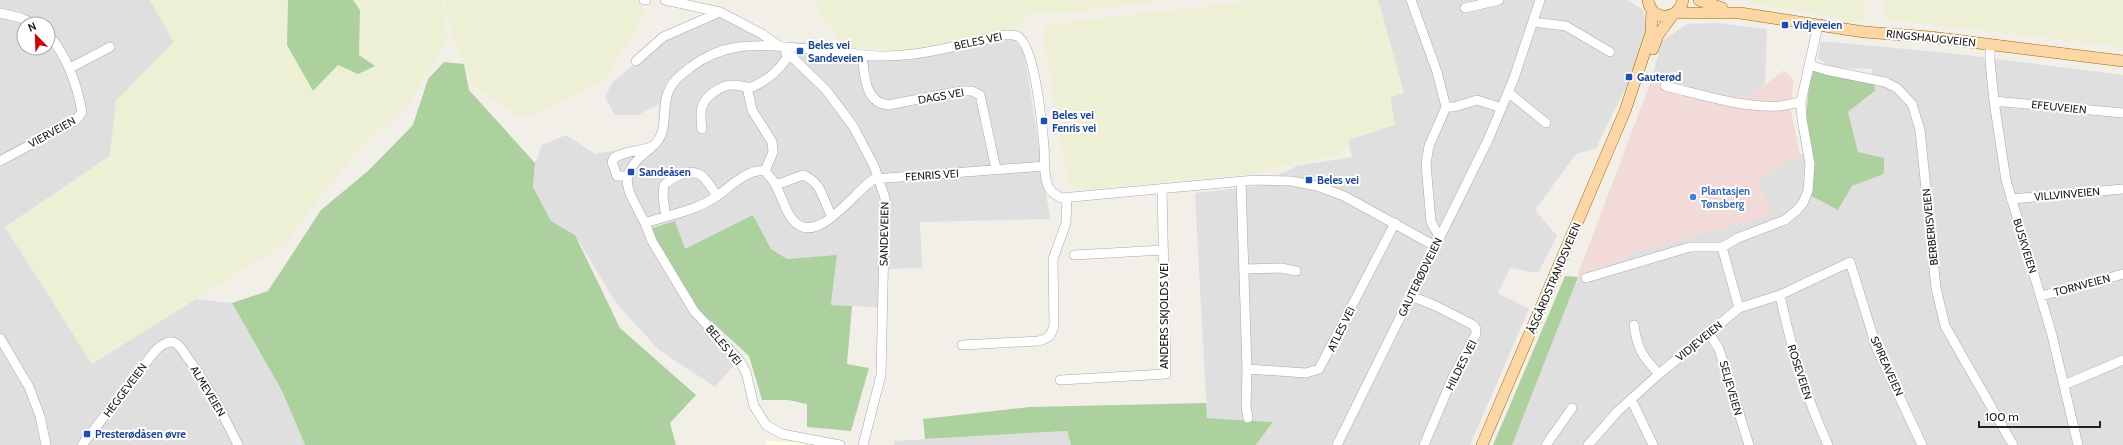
<svg xmlns="http://www.w3.org/2000/svg" width="2123" height="445" viewBox="0 0 2123 445" font-family="Cabin,sans-serif">
	<style>
		.residential { fill: #e0dfdf; fill-rule: evenodd }
		.commercial { fill: #f2dad9 }
		.education { fill: #ffffe5 }
		.farmland { fill: #eef0d5 }
		.forest { fill: #add19e }
		.lines { fill: none; stroke-linecap: round; stroke-linejoin: round }
		.minor-casing { stroke: #a9a9a9; stroke-width: 10 }
		.major-casing { stroke: #a06b00; stroke-width: 12 }
		.minor { stroke: #fff; stroke-width: 9 }
		.major { stroke: #fcd6a4; stroke-width: 11 }
		.transit-dot { fill: #1a4fb4; stroke: #fff; stroke-width: 1.5 }
		.shop-dot { fill: #3f7fe0; stroke: #fff; stroke-width: 1.5 }
		.labels { text-anchor: middle; dominant-baseline: central; stroke-width: 4; stroke-linejoin: round; paint-order: stroke }
		.transit-label { font-size: 11px; font-weight: bold; fill: #164399; stroke: #fff; text-anchor: start }
		.street-label { font-size: 11px; fill: #222; stroke: #fff }
		.shop-label { font-size: 11px; font-weight: bold; fill: #366cbe; stroke: #fff; text-anchor: start }
	</style>
	<rect width="100%" height="100%" fill="#f2efe9"/>
	<path class="residential" d="M0 0H150L174 42 116 101 110 156 5 227 92 363 195 299 232 303 282 391 305 445H0ZM24 24H48V48H24Z
		M1378 0H1628L1643 10 1649 29 1630 79 1596 148 1576 154 1535 210 1557 236 1538 273 1510 268 1498 293 1529 309 1470 445H1256L1273 422 1207 418 1195 193 1256 186 1297 166 1352 157 1348 140 1395 125 1390 97 1404 93Z
		M718 16 797 54 885 61 1011 37 1024 51 1050 219 920 222 922 268 887 269 886 308 831 305 837 256 787 259 771 249 753 215 684 297 738 361 715 387 659 350 616 303 575 235 551 221 533 187 535 163 542 145 566 135 595 154 651 144 658 135 659 104 638 115H615L605 98 612 83 665 38Z
		M1717 23 1767 29 1765 84 1748 98 1651 81 1662 41 1687 24Z
		M1821 41 1949 53 2123 75V445H1511L1578 277 1640 251 1771 215 1758 181 1800 154 1811 153 1809 195 1838 210 1852 186 1884 174V158L1858 152 1848 112 1875 92 1872 69 1830 68 1818 58Z
		M1067 431 1071 445H894V441Z"/>
	<path class="commercial" d="M1784 70 1794 80 1790 107 1800 154 1758 181 1772 215 1640 251 1577 277 1651 81 1748 98Z"/>
	<path class="education" d="M766 441 801 442 826 445H766Z"/>
	<path class="farmland" d="M150 0H288L338 65 358 74 375 66 359 55 360 10 350 0H442L445 9 447 40 411 101 359 149 284 244 92 364 5 227 110 156 116 101 174 42Z
		M444 0H638L645 13 604 81 523 119 473 86 456 47Z
		M816 0H1170L1067 13H1029L1019 26 910 51 844 47 821 15Z
		M1255 0H1378L1404 93 1390 97 1395 125 1348 140 1341 155 1291 164 1260 173 1085 189 1068 184 1043 35 1047 25Z
		M1751 0H1866L1864 21H1847L1807 12 1750 4Z
		M1884 0H2123V47L1886 19Z"/>
	<path class="forest" d="M288 0H353L360 10 359 55 375 66 358 74 338 65 313 91 287 45Z
		M444 62 464 64 469 90 535 163 533 187 551 221 575 235 620 328 696 395 670 423 676 445H305L282 391 232 303 268 291 321 210 369 170 413 125 428 79Z
		M1814 71 1874 83 1875 91 1848 112 1858 152 1884 158V174L1852 186 1838 210 1809 195 1811 153 1806 116 1809 84Z
		M753 215 771 249 787 259 837 255 831 305 852 306 847 364 869 368 851 431 807 427V404L788 400H762L749 356 699 310 650 229 675 221 685 249Z
		M1565 276 1578 277 1512 445H1493Z
		M1206 403 1207 418 1273 422 1256 445H1071L1067 431 925 439 923 419 1029 407Z"/>
	<g class="lines">
		<g class="minor-casing">
			<path id="minor" d="M644 0H646
				M665 0 720 12
				M1411 0 1437 72 1446 107 1429 146 1426 164 1431 222 1439 236
				M1465 8 1499 0
				M0 13 21 18 34 24
				M1533 22 1566 26 1610 52
				M1990 45V61L1994 101 2006 180 2052 335 2078 445
				M787 52 826 90 853 126 874 166 885 198 881 375 863 445
				M862 56C865 75 864 102 888 105L961 91H972L980 95 996 169
				M636 61 663 37 720 12 762 34 779 46
				M1809 65 1826 70 1885 82 1897 88 1912 104 1920 130 1936 288 1945 326 2013 445
				M70 68 110 47
				M1665 86C1703 95 1741 108 1780 106 1787 105 1794 103 1801 102
				M747 87 752 110 772 142 773 152 765 171
				M1508 92 1546 123
				M1994 101 2123 113
				M1446 107H1454L1477 100 1502 108
				M702 129C701 121 700 114 702 107 705 96 722 84 734 85 739 85 746 88 752 87 767 81 778 71 787 58L785 48
				M0 161 76 120 82 112C77 84 67 56 48 34
				M627 176H617L612 162 614 158C625 150 648 151 654 145 670 131 660 105 670 88 674 80 684 72 691 67 721 44 751 44 787 47 807 49 827 50 847 52 898 64 950 47 999 36 1004 35 1011 34 1017 36 1035 44 1042 126 1044 146 1045 159 1043 174 1048 186 1050 192 1056 195 1061 198L1255 180 1291 181 1317 186 1344 196 1435 246
				M1241 182 1247 369 1246 406 1248 418
				M776 185 803 175C823 183 822 200 832 216
				M2011 199 2123 189
				M666 217 663 197 664 185C673 177 691 167 702 176 708 181 713 190 717 196
				M645 223C627 188 614 176 651 148
				M1722 247 1739 308
				M1074 255 1164 250
				M1244 269 1281 268 1296 271
				M1586 278 1690 247H1722L1738 238 1785 220 1797 210 1803 203 1808 191 1810 164 1802 119 1801 102 1818 25
				M1780 295C1791 348 1806 397 1828 445
				M1411 296 1436 306 1473 325 1476 329V334L1453 377 1424 445
				M2041 296 2123 274
				M1634 325C1637 349 1643 357 1659 374
				M1709 333 1719 349 1749 445
				M0 338 29 387 40 416 46 445
				M962 345 1038 341C1048 339 1052 335 1054 325L1053 259 1066 223 1067 197
				M1247 369 1306 373 1319 369 1395 223
				M1060 380 1166 374 1162 188
				M2064 385 2123 360
				M1631 399 1653 445
				M82 445 155 351C160 346 169 338 177 344 182 348 186 356 190 361 209 388 224 416 238 445
				M840 445 782 434 766 425 754 406 746 372 739 360 694 311 652 241 645 223C670 214 694 212 717 196 730 187 748 168 765 171 769 176 774 181 776 186 782 197 785 210 792 219 816 250 855 190 874 179L1045 166
				M1337 445 1488 140 1514 78 1540 0
				M1546 445 1572 408
				M1588 445 1618 411 1659 374 1739 308 1780 295 1850 262 1877 349 1922 445"/>
		</g>
		<g class="major-casing">
			<path id="major" d="M1648 0C1651 22 1679 21 1683 0
				M1699 0 1722 8
				M1676 13H1740L1864 32 1930 37 2123 61
				M1653 49 1658 35 1672 16
				M1482 445 1625 111 1651 33 1652 11"/>
		</g>
		<use href="#minor" class="minor"/>
		<use href="#major" class="major"/>
	</g>
	<g class="transit-dot">
		<rect x="1781" y="21" width="8" height="8" rx="2"/>
		<rect x="796" y="47" width="8" height="8" rx="2"/>
		<rect x="1625" y="73" width="8" height="8" rx="2"/>
		<rect x="1040" y="117" width="8" height="8" rx="2"/>
		<rect x="627" y="168" width="8" height="8" rx="2"/>
		<rect x="1305" y="176" width="8" height="8" rx="2"/>
		<rect x="83" y="430" width="8" height="8" rx="2"/>
	</g>
	<circle class="shop-dot" cx="1693" cy="197" r="4"/>
	<g class="labels">
		<g class="transit-label">
			<text x="1793" y="25">Vidjeveien</text>
			<text x="808" y="45">Beles vei<tspan x="808" dy="13">Sandeveien</tspan></text>
			<text x="1637" y="77">Gauterød</text>
			<text x="1052" y="115">Beles vei<tspan x="1052" dy="13">Fenris vei</tspan></text>
			<text x="639" y="172">Sandeåsen</text>
			<text x="1317" y="180">Beles vei</text>
			<text x="95" y="434">Presterødåsen øvre</text>
		</g>
		<g class="street-label">
			<text transform="translate(1931 38) rotate(6)">RINGSHAUGVEIEN</text>
			<text transform="translate(978 41) rotate(-12)">BELES VEI</text>
			<text transform="translate(941 96) rotate(-10)">DAGS VEI</text>
			<text transform="translate(2059 107) rotate(6)">EFEUVEIEN</text>
			<text transform="translate(52 132) rotate(-29)">VIERVEIEN</text>
			<text transform="translate(932 175) rotate(-4)">FENRIS VEI</text>
			<text transform="translate(2067 194) rotate(-5)">VILLVINVEIEN</text>
			<text transform="translate(1930 227) rotate(-96)">BERBERISVEIEN</text>
			<text transform="translate(884 234) rotate(-89)">SANDEVEIEN</text>
			<text transform="translate(2025 246) rotate(73)">BUSKVEIEN</text>
			<text transform="translate(1420 277) rotate(-64)">GAUTERØDVEIEN</text>
			<text transform="translate(1554 278) rotate(-67)">ÅSGÅRDSTRANDSVEIEN</text>
			<text transform="translate(2082 285) rotate(-15)">TORNVEIEN</text>
			<text transform="translate(1164 316) rotate(-90)">ANDERS SKJOLDS VEI</text>
			<text transform="translate(1341 329) rotate(-64)">ATLES VEI</text>
			<text transform="translate(1699 341) rotate(-39)">VIDJEVEIEN</text>
			<text transform="translate(724 345) rotate(50)">BELES VEI</text>
			<text transform="translate(1461 365) rotate(-63)">HILDES VEI</text>
			<text transform="translate(1887 366) rotate(66)">SPIREAVEIEN</text>
			<text transform="translate(1800 372) rotate(72)">ROSEVEIEN</text>
			<text transform="translate(1731 388) rotate(74)">SELJEVEIEN</text>
			<text transform="translate(125 390) rotate(-53)">HEGGEVEIEN</text>
			<text transform="translate(208 391) rotate(59)">ALMEVEIEN</text>
		</g>
		<g class="shop-label">
			<text x="1701" y="191">Plantasjen<tspan x="1701" dy="13">Tønsberg</tspan></text>
		</g>
	</g>
	<g transform="translate(36 36) rotate(337)"><circle r="19" fill="#ffffff" stroke="#a7a7a7"/>
	<path d="M0-3L7 15L0 10L-7 15Z" fill="#d40000"/>
	<text y="-6" font-size="11" font-weight="bold" text-anchor="middle" fill="#222222">N</text>
	</g>
	<path d="M1979 421v6h121v-6" fill="none" stroke="#222222" stroke-width="2"/>
	<text x="1985" y="421" font-size="12" fill="#222222" stroke="#ffffff" stroke-width="3" paint-order="stroke">100 m</text>
</svg>
